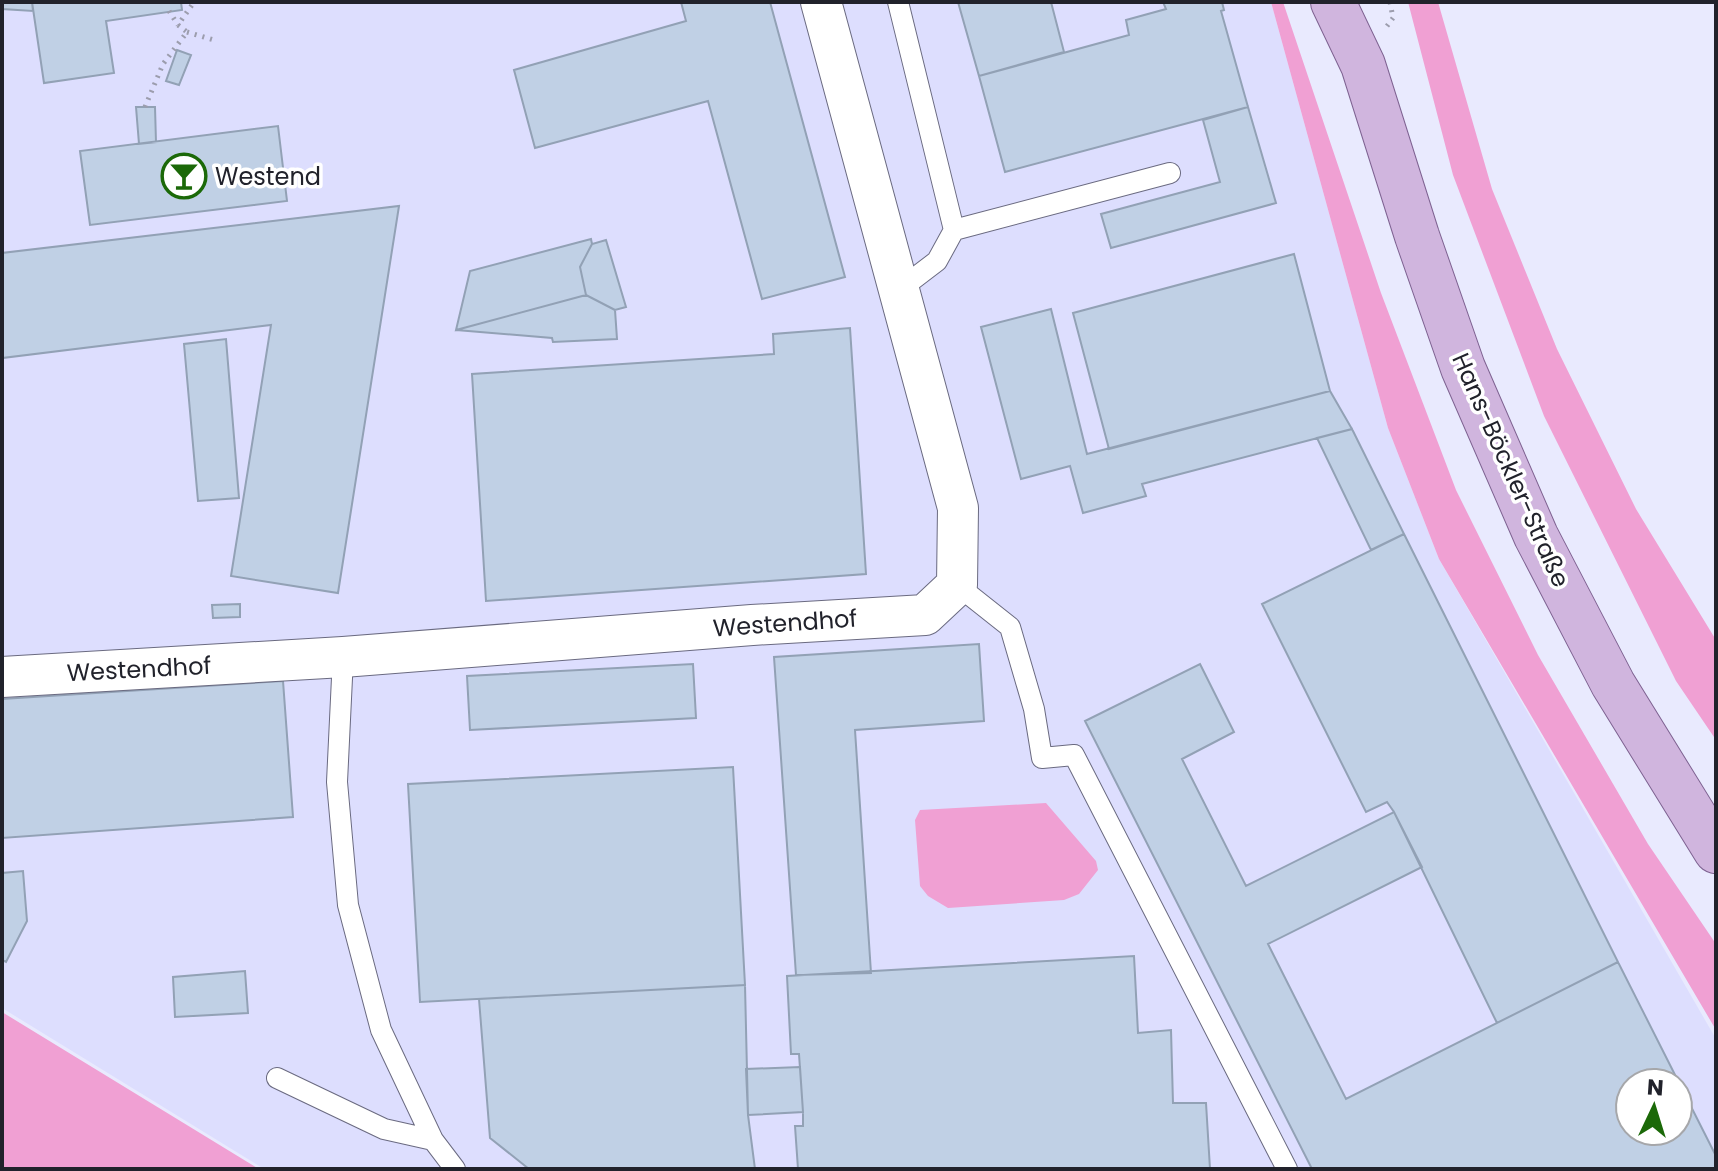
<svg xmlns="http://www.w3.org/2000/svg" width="1718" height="1171" viewBox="0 0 1718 1171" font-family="Poppins,sans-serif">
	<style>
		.built { fill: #dddefe; fill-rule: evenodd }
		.green { fill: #f0a0d3 }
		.building { fill: #c0d0e5; stroke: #92a1b5; stroke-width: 2; fill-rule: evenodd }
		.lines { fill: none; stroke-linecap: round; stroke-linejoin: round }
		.service-casing { stroke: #6a6a80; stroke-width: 22 }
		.minor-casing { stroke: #6a6a80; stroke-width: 42 }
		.primary-casing { stroke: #7e6291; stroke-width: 46 }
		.path { stroke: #9c9dad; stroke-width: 5; stroke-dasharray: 2 6; stroke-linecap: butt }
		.service { stroke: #fff; stroke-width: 20 }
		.minor { stroke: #fff; stroke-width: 40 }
		.primary { stroke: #d0b5de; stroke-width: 44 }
		.labels { text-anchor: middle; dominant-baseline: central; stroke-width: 7; stroke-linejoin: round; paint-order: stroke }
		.poi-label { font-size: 24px; fill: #21222b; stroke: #fff; text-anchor: start }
		.street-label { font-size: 24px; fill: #21222b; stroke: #fff }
	</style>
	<rect width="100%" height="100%" fill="#e9eafe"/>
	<path class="built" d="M2 2H1271L1388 428 1439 559 1716 1039V1169H264L2 1008ZM1630 1083H1678V1131H1630Z"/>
	<path class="green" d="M1271 2H1283L1381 293 1456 490 1538 655 1648 844 1716 944V1030L1439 559 1388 428Z
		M1408 2H1438L1492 189 1557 349 1636 509 1716 640V740L1676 681 1544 416 1453 175Z
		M1046 803 1096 861 1098 870 1079 894 1064 900 948 908 928 896 920 886 915 820 920 810Z
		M2 1012 259 1169H2Z"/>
	<path class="building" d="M2 2H32L33 11 2 9Z
		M32 2H181L182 10 106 21 114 73 44 83Z
		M681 2H770L845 277 762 299 708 101 535 148 514 70 686 21Z
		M958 2H1051L1064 52 979 76Z
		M1163 2H1222L1224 10 1221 11 1248 107 1005 172 979 76 1129 35 1126 20 1166 9Z
		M177 50 191 55 179 85 166 81Z
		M136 107H155L156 142 139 144Z
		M1248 107 1276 203 1111 248 1101 214 1220 182 1203 120Z
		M278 126 287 201 90 225 80 151Z
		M399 206 338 593 231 576 271 325 2 358V253Z
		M591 239 592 244 580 267 586 295 456 330 470 271Z
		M606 240 626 307 615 310 586 295 580 267 592 244Z
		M1294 254 1330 391 1109 449 1073 313Z
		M586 295 615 310 617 339 553 342 552 338 456 330Z
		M1051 309 1087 454 1330 391 1352 429 1142 484 1146 496 1083 513 1070 466 1021 479 981 327Z
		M850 328 866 574 486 601 472 374 774 354 773 334Z
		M226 339 239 498 198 501 184 344Z
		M1352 429 1404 534 1371 550 1317 438Z
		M1404 534 1618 962 1497 1023 1394 812 1387 802 1366 812 1262 604Z
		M240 604V617L213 618 212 605Z
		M979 644 984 721 855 730 871 973 796 975 774 657Z
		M693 664 696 718 470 730 467 676Z
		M1200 664 1234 732 1182 759 1246 886 1394 812 1422 867 1268 944 1346 1099 1618 962 1716 1156V1169H1312L1085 721ZM1630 1083H1678V1131H1630Z
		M283 681 293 817 2 838V699Z
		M733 767 745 985 420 1002 408 784Z
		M23 871 27 921 6 962 2 960V873Z
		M1134 956 1138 1033 1171 1030 1173 1103H1206L1210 1169H798L795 1126H803V1112L799 1054H791L787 976Z
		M245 971 248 1013 175 1017 173 977Z
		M745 985 748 1115 755 1169H529L490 1138 479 999Z
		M800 1067 803 1112 748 1115 746 1069Z"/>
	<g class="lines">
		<g class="service-casing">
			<path id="service" d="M898 2 954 230 1170 173
				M899 290 937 261 954 230
				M957 585 1010 627 1034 709 1042 758 1074 755 1287 1169
				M343 657 337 782 348 905 381 1030 433 1140
				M277 1078 384 1129 433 1140 455 1169"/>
		</g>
		<g class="minor-casing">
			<path id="minor" d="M2 677 343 657 752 625 925 615 957 585 958 508 821 2"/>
		</g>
		<g class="primary-casing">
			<path id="primary" d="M1333 2 1363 65 1417 236 1463 368 1536 536 1613 684 1716 851"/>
		</g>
		<path class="path" d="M169 11 178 25
			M1387 26 1393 18 1390 2
			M187 32 214 40
			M145 107 163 64 187 32 178 25 194 2"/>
		<use href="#service" class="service"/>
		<use href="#minor" class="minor"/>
		<use href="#primary" class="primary"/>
	</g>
	<defs>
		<g id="bar-ring" transform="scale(2.3)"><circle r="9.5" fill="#fff" stroke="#1b6908" stroke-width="1.5"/><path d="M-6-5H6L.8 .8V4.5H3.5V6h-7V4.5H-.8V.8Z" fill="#1b6908"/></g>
	</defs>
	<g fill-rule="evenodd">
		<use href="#bar-ring" x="184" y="176"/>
	</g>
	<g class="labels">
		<g class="poi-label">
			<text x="215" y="176">Westend</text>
		</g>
		<g class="street-label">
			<text transform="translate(1511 470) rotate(66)">Hans-Böckler-Straße</text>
			<text transform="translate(785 623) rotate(-4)">Westendhof</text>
			<text transform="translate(139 669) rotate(-3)">Westendhof</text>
		</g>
	</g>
	<rect width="1718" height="1171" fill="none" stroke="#21222b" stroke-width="8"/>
	<g transform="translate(1654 1107) rotate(4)"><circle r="38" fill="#ffffff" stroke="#a6a7aa" stroke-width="2"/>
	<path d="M0-6L14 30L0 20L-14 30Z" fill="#1b6908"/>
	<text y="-12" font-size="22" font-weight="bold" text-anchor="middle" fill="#21222b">N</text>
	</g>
</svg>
